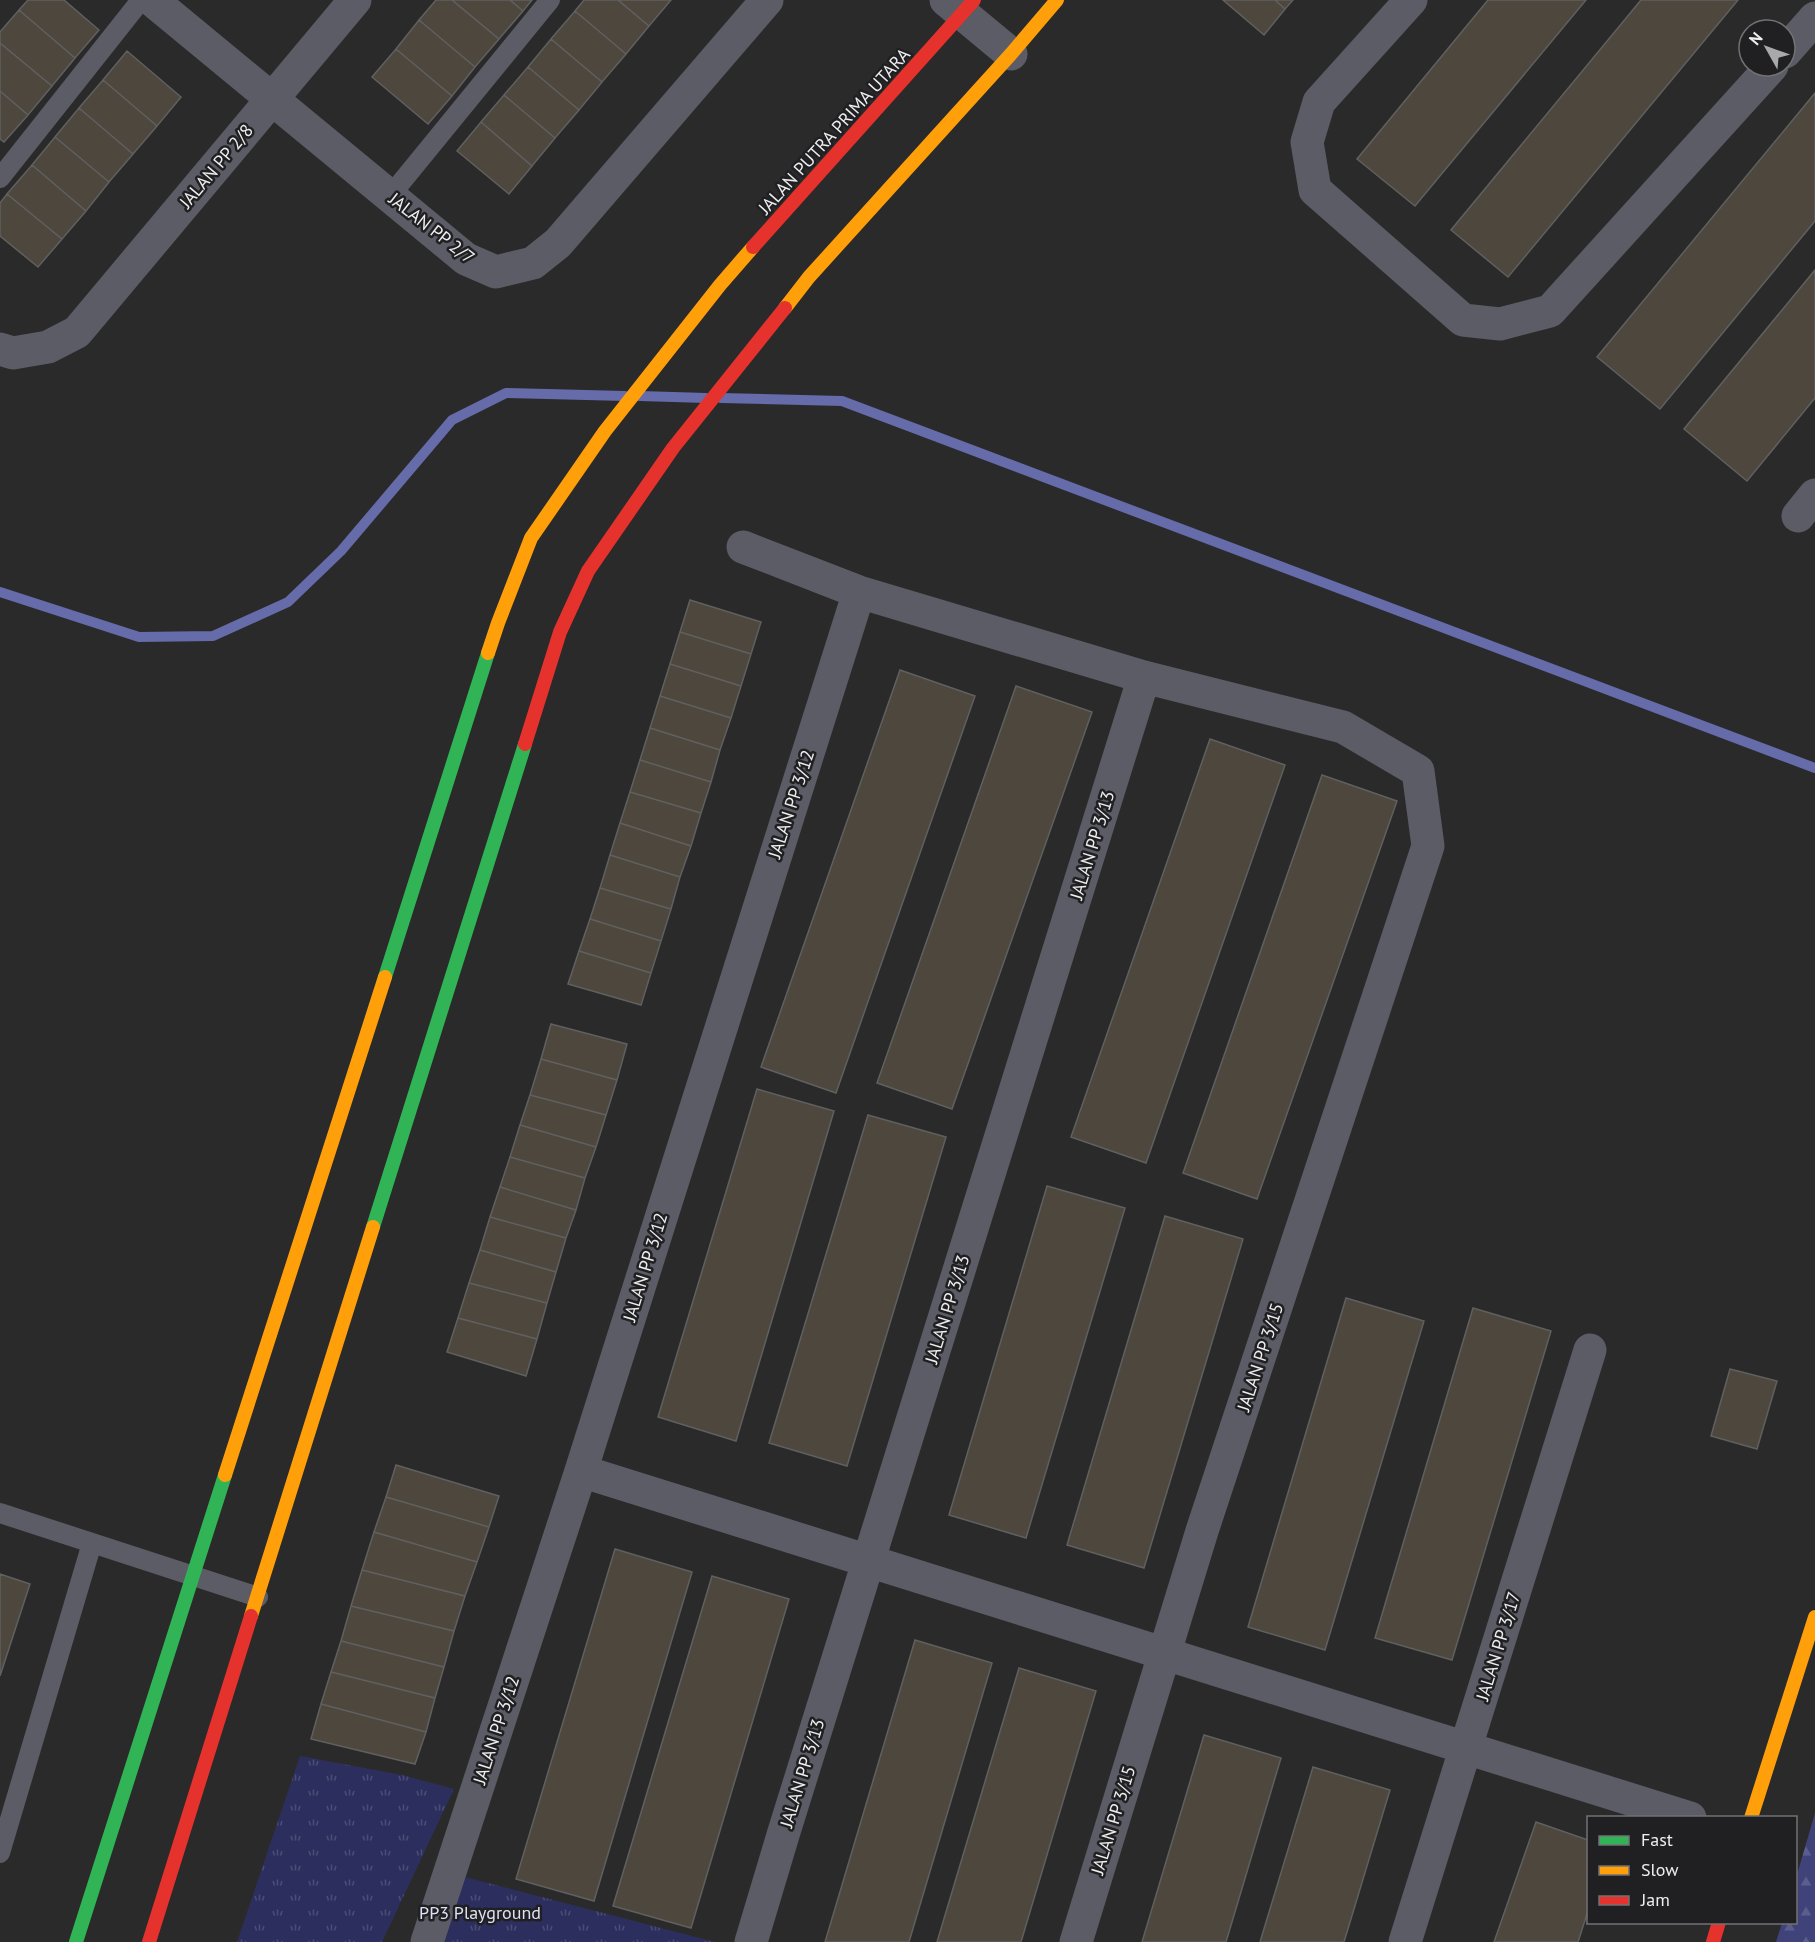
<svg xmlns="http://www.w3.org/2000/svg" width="1815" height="1942" viewBox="0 0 1815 1942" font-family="'PT Sans',sans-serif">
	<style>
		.forest { fill: url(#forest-firs) }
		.park { fill: url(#park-tufts) }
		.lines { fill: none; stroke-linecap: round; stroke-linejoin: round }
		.stream { stroke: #656ca9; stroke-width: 10 }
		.building { fill: #4d473e; stroke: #606060; stroke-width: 1.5 }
		.lane { stroke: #5b5c65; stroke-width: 20 }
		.street { stroke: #5b5c65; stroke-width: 33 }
		.fast { stroke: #30b455; stroke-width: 14 }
		.slow { stroke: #ff9f0a; stroke-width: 14 }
		.jam { stroke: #e5322d; stroke-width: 14 }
		.labels { text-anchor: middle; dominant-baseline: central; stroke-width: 5; stroke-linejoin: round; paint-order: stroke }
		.street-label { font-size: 18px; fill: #eeeef0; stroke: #202022 }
		.park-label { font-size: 18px; fill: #dee1f5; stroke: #202022 }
	</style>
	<defs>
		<pattern id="forest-firs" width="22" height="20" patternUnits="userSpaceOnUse" patternTransform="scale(1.5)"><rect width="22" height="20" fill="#3f437a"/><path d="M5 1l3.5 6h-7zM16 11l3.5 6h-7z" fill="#5b5e8d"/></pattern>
		<pattern id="park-tufts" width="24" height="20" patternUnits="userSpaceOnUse" patternTransform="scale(1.5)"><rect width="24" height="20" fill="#2c2e5e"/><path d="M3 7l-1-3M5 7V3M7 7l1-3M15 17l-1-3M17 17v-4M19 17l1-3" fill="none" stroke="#4b4d75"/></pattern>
	</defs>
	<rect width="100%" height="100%" fill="#2a2a2b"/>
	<path class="forest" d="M1815 1813V1942H1776L1782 1923 1796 1922V1878Z"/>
	<path class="park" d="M300 1756 402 1775 454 1789 382 1942H237Z
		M461 1876 715 1942H436Z"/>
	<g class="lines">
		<path class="stream" d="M640 396 706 398
			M721 398 842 401 1815 768
			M0 592 139 637 213 636 288 602 341 551 452 420 506 393 625 396"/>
	</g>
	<path class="building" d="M28 0H64L99 30 75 58 19 10Z
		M436 0H452L499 39 475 67 419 20Z
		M452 0H510L523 11 499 39Z
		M510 0H532L523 11Z
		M584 0H618L649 26 626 54 575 11Z
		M618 0H671L649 26Z
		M1223 0H1275L1285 9 1264 35Z
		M1275 0H1293L1285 9Z
		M1488 0H1586L1415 206 1357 159Z
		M1641 0H1738L1508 277 1451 230Z
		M19 10 75 58 52 86 0 43V32Z
		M575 11 626 54 602 82 551 39Z
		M419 20 475 67 452 96 396 49Z
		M551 39 602 82 579 110 528 67Z
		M0 43 52 86 28 115 0 91Z
		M396 49 452 96 428 124 372 77Z
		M127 51 181 97 157 126 103 80Z
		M528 67 579 110 555 138 504 95Z
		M103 80 157 126 133 154 79 108Z
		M0 91 28 115 4 142 0 139Z
		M1815 93V221L1660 409 1597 357Z
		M504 95 555 138 532 166 481 122Z
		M79 108 133 154 109 182 55 137Z
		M481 122 532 166 509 194 457 151Z
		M55 137 109 182 86 211 32 165Z
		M32 165 86 211 62 239 7 194Z
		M7 194 62 239 38 267 0 236V203Z
		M1815 270V398L1747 481 1684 429Z
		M690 600 761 622 751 654 680 632Z
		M680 632 751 654 741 686 670 664Z
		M670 664 741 686 731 718 660 696Z
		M900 670 975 696 836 1093 761 1067Z
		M1016 686 1092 712 952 1109 877 1083Z
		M660 696 731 718 720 750 650 728Z
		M650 728 720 750 711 782 640 760Z
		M1210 739 1285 765 1146 1163 1071 1137Z
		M640 760 711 782 701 813 630 792Z
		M1322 775 1397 801 1257 1199 1183 1173Z
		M630 792 701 813 691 846 620 823Z
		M620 823 691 846 680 877 610 855Z
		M610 855 680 877 671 909 600 888Z
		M600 888 671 909 661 941 590 919Z
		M590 919 661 941 651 973 579 951Z
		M579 951 651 973 641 1005 568 984Z
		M551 1024 627 1044 617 1080 541 1059Z
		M541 1059 617 1080 606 1115 530 1095Z
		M757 1089 834 1111 736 1441 658 1417Z
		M530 1095 606 1115 596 1147 520 1125Z
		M868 1115 946 1137 847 1466 769 1443Z
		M520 1125 596 1147 585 1178 510 1157Z
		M510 1157 585 1178 576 1210 500 1187Z
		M1047 1186 1125 1208 1026 1538 949 1515Z
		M500 1187 576 1210 566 1238 490 1217Z
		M1165 1216 1243 1239 1144 1568 1067 1545Z
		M490 1217 566 1238 556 1272 480 1250Z
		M480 1250 556 1272 547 1303 469 1283Z
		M469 1283 547 1303 537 1339 458 1318Z
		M1346 1298 1424 1321 1325 1650 1248 1627Z
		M1473 1308 1551 1331 1452 1660 1375 1638Z
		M458 1318 537 1339 526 1376 447 1352Z
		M1730 1369 1777 1381 1757 1449 1711 1436Z
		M396 1465 499 1496 489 1527 386 1497Z
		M386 1497 489 1527 477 1562 374 1532Z
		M374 1532 477 1562 465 1596 362 1570Z
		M615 1549 692 1572 594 1901 516 1879Z
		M362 1570 465 1596 454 1631 351 1606Z
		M0 1574 30 1584 0 1676Z
		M712 1576 789 1599 691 1928 613 1906Z
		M351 1606 454 1631 444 1667 341 1641Z
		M915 1640 992 1663 909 1942H825Z
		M341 1641 444 1667 435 1698 331 1672Z
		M1019 1668 1096 1691 1021 1942H937Z
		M331 1672 435 1698 426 1732 321 1704Z
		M321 1704 426 1732 415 1764 311 1739Z
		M1204 1735 1281 1758 1226 1942H1142Z
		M1313 1767 1390 1790 1344 1942H1260Z
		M1536 1822 1588 1840V1911L1578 1942H1494Z"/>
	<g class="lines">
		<path class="lane" d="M0 178 141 0
			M390 196 550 0
			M0 1513 258 1597
			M0 1853 92 1543"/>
		<path class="street" d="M152 0 466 259 496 272 533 263 558 243 767 0
			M946 0 1011 54
			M1411 0 1319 102 1307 142 1315 190 1463 320 1500 324 1550 311 1772 66
			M1785 52 1815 18
			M0 349 13 353 48 347 77 332 355 0
			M1798 516 1815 495
			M743 547 859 592 1144 677 1343 727 1418 771 1428 846 1202 1531 1076 1942
			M581 1471 1690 1818
			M427 1942 581 1471 859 592
			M751 1942 783 1835 1144 677
			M1405 1942 1590 1350"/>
		<path class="fast" d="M385 977 488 653
			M373 1227 525 744
			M76 1942 225 1475"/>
		<path class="slow" d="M785 308 809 277 1011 54 1057 0
			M488 653 498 623 531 538 605 431 720 285 753 247
			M225 1475 385 977
			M251 1616 373 1227
			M1751 1818 1815 1617"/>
		<path class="jam" d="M753 247 974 0
			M525 744 560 632 588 571 673 448 785 308
			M149 1942 251 1616
			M1713 1942 1719 1922"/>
	</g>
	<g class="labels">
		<g class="street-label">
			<text transform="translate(834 131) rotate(-48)">JALAN PUTRA PRIMA UTARA</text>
			<text transform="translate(216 166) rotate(-50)">JALAN PP 2/8</text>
			<text transform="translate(432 228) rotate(38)">JALAN PP 2/7</text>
			<text transform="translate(791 804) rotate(-72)">JALAN PP 3/12</text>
			<text transform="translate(1092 845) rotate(-73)">JALAN PP 3/13</text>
			<text transform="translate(645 1267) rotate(-73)">JALAN PP 3/12</text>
			<text transform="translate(947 1309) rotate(-73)">JALAN PP 3/13</text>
			<text transform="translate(1260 1357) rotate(-72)">JALAN PP 3/15</text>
			<text transform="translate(1498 1646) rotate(-73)">JALAN PP 3/17</text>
			<text transform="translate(496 1730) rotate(-72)">JALAN PP 3/12</text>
			<text transform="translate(802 1773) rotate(-73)">JALAN PP 3/13</text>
			<text transform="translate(1113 1820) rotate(-73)">JALAN PP 3/15</text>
		</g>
		<g class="park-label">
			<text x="480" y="1912">PP3 Playground</text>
		</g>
	</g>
	<rect x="1587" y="1816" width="210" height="108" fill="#202022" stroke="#727274" stroke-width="1.5"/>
	<rect x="1599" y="1836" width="30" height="9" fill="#30b455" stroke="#727274" stroke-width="1.5"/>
	<text x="1641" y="1846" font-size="18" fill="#eeeef0">Fast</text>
	<rect x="1599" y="1866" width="30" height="9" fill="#ff9f0a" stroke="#727274" stroke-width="1.5"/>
	<text x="1641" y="1876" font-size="18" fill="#eeeef0">Slow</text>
	<rect x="1599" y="1896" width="30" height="9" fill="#e5322d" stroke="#727274" stroke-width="1.5"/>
	<text x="1641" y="1906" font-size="18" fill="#eeeef0">Jam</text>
	<g transform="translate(1767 48) rotate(310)"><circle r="28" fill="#202022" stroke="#727274" stroke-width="1.5"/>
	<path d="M0-4.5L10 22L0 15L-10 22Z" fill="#a9a9ab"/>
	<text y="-9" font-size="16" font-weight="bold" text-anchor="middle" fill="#eeeef0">N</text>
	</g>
</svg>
